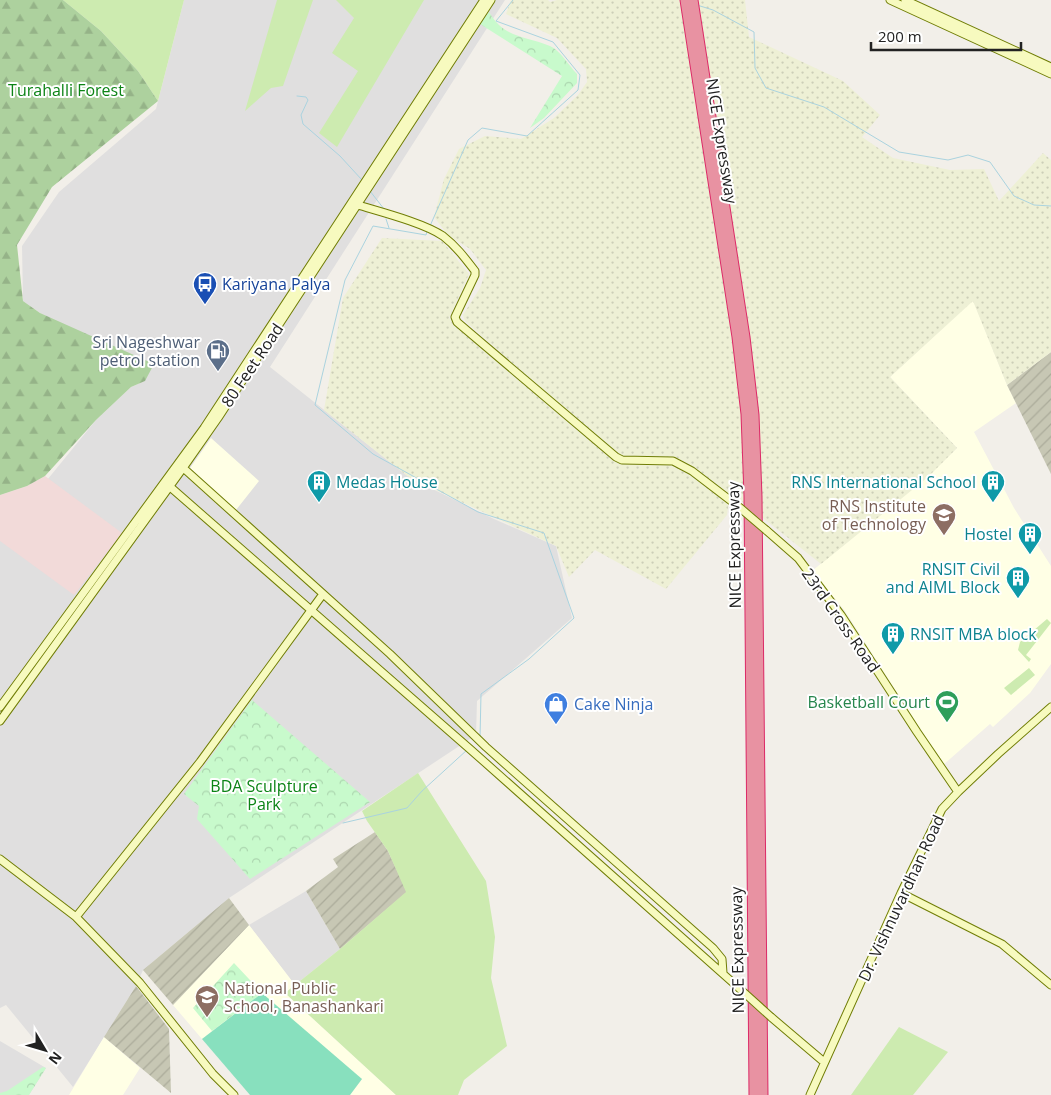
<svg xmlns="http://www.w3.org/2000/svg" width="1051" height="1095" viewBox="0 0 1051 1095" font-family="'Open Sans',sans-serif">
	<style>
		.residential { fill: #e0dfdf }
		.commercial { fill: #f2dad9 }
		.education { fill: #ffffe5 }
		.construction { fill: url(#construction-furrows) }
		.farmland { fill: url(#farmland-dots) }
		.grass { fill: #cdebb0 }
		.forest { fill: url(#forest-firs) }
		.park { fill: url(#park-crowns) }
		.pitch { fill: #88e0be }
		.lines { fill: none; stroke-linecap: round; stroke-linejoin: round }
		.stream { stroke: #aad3df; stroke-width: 1 }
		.secondary-casing { stroke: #707d05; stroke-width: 9 }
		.highway-casing { stroke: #dc2a67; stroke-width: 11 }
		.secondary { stroke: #f7fabf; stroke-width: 7 }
		.highway { stroke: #e892a2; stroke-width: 9 }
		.secondary-bridge-casing { stroke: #707d05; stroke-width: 9; stroke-linecap: butt }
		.secondary-bridge { stroke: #f7fabf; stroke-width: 7 }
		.labels { text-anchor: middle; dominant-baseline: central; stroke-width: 4; stroke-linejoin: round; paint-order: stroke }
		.park-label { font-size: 16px; fill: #0c8416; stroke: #fff }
		.street-label { font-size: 16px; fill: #222; stroke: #fff }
		.transit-label { font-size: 16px; fill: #164399; stroke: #fff; text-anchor: start }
		.service-label { font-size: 16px; fill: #4e5e75; stroke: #fff; text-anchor: end }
		.culture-label { font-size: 16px; fill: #0d838f; stroke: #fff; text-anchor: end }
		.education-label { font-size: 16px; fill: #785e54; stroke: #fff; text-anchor: end }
		.leisure-label { font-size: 16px; fill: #27864d; stroke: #fff; text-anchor: end }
		.shop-label { font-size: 16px; fill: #366cbe; stroke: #fff; text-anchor: start }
	</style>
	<defs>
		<pattern id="construction-furrows" width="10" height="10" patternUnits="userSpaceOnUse" patternTransform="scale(1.25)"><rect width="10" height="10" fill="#c7c7b4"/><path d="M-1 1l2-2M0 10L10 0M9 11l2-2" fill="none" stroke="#abab9a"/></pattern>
		<pattern id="farmland-dots" width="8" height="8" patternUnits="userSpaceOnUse" patternTransform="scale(1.25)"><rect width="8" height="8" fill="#eef0d5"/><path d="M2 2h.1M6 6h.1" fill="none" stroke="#ccceb7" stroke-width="1.8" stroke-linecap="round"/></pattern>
		<pattern id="forest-firs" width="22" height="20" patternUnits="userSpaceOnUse" patternTransform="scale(1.25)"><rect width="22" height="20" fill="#add19e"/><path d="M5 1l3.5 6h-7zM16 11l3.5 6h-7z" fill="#95b388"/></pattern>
		<pattern id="park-crowns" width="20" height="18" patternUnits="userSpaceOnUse" patternTransform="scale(1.25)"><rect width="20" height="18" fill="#c8facc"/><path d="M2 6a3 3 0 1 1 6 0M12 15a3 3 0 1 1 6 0" fill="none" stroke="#acd6af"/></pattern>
	</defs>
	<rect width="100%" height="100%" fill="#f2efe9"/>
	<path class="residential" d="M184 0H505L270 367 410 478 494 519 556 546 572 618 477 701 476 735 229 898 143 970 136 986 73 1087 6 1005 0 1008V500L43 485 96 420 131 387 145 381 69 329 40 313 23 301 22 246 59 192 156 109Z
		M306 891 340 949 295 985 249 925Z
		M0 1041 46 1068 29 1095H0Z"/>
	<path class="commercial" d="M45 476 122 533 74 595 0 541V495L27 486Z"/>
	<path class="education" d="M973 300 1007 385 1016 403 974 432 1014 508 1051 566V664L1030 693 993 727 990 724 943 765 845 611 812 571 927 477 957 448 890 377Z
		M211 438 259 481 236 510 190 468Z
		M249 925 295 985 285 993 396 1095H350L362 1079 262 994 202 1039 173 1005Z
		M104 1037 140 1068 123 1095H69Z"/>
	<path class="construction" d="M1051 352V474L1007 385Z
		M375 832 388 851 407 892 340 949 306 891 338 867 333 859Z
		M229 898 249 925 173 1005 143 970Z
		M136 986 169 1029 171 1093 104 1037Z"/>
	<path class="farmland" d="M511 0H548L550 2 557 0H745L749 37 843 81 880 115 862 137 893 158 950 170 984 169 999 201 1043 153 1051 160V352L1007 385 973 301 890 377 957 448 928 477 821 564 730 492 727 515 666 589 595 550 569 577 556 546 410 478 324 410 343 298 382 238 442 241 469 274 449 318 608 455 617 456 465 321 463 315 480 288 486 270 470 249 448 235 434 217 444 179 459 149 485 136 521 139 554 118 578 95 587 82 586 69 557 38 506 14Z"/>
	<path class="grass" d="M63 0H184L158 101 138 71 101 31Z
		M277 0H313L283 86 271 88 245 111Z
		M336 0H424L337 147 319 133 358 71 332 53 354 18Z
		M1047 619 1051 623 1026 655 1031 659 1029 662 1018 650 1020 642Z
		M1029 668 1035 675 1011 695 1004 688Z
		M418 773 486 881 495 937 491 978 507 1046 464 1080 458 1095H396L285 993 340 949 406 892 388 851 367 821 362 811Z
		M899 1027 948 1052 913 1095H851Z"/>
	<path class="forest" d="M0 0H63L101 31 138 71 158 101 52 187 17 245 23 301 40 313 154 364 145 381 131 387 96 420 45 476 27 486 0 495Z"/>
	<path class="park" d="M489 12C505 39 524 35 550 46 560 50 569 66 577 74V83L544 118 530 128 562 76 480 24Z
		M252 700 370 802 250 879 197 819 199 806 184 794Z
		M234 963 262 993 212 1031 193 1008Z
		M43 1067 46 1068 29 1095H0V1093L7 1091Z"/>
	<path class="pitch" d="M262 993 362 1079 350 1095H250L202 1039Z"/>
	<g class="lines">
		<path class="stream" d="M697 5 713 10 754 32 755 68 766 88 824 107 899 152 948 160 968 155 990 162 1014 196 1034 205 1051 206
			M297 96 306 97 308 100 301 115 303 124 340 156 362 180
			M370 191 384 209
			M386 219 389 228
			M430 226 468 140 482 128 527 136 578 90 580 75 553 42 496 21 513 0
			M427 231 426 235 373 226 345 280 315 405 373 454 478 512 544 533 574 618 529 659 481 694 480 738
			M343 823 407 808 422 791 467 750"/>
		<g class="secondary-casing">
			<path id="secondary" d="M890 0 1051 74
				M905 0 1051 67
				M358 205C381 212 424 223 443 236 456 246 465 258 475 271V275L455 317 457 322 616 457 622 460 673 461 692 471 739 507
				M180 465 390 654 486 747 713 948 722 959 723 973
				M168 485 471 750 740 989
				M766 530 798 558 841 615 917 732 958 792
				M0 707 204 428 484 0
				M0 721 183 468 218 418 491 0
				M0 859 76 917 140 983 213 1074 234 1095
				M901 893 1002 944 1051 985
				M76 917 200 762 323 594
				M771 1017 824 1062
				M810 1095 901 893 942 809 958 792 998 754 1051 707"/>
		</g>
		<g class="highway-casing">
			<path id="highway" d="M685 0 737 337 746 414 749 496 754 1095
				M693 0 745 337 754 415 757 497 763 1095"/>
		</g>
		<use href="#secondary" class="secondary"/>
		<use href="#highway" class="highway"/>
		<g class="secondary-bridge-casing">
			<path id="secondary-bridge" d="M739 507 766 530
				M740 989 771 1017"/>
		</g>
		<use href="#secondary-bridge" class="secondary-bridge"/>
	</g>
	<defs>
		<g id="bus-pin" transform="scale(1.25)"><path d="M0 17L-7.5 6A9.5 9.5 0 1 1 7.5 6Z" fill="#1a4fb4" stroke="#fff"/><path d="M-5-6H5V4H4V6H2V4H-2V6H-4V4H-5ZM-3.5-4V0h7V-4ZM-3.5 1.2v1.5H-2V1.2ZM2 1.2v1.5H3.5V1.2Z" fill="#fff"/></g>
		<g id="fuel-pin" transform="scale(1.25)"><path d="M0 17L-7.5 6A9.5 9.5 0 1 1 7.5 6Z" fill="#5c6f8a" stroke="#fff"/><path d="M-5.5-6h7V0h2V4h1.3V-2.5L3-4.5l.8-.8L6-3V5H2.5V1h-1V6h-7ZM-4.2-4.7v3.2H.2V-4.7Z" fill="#fff"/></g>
		<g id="building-pin" transform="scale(1.25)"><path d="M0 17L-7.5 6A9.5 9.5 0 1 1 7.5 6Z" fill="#0f9aa8" stroke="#fff"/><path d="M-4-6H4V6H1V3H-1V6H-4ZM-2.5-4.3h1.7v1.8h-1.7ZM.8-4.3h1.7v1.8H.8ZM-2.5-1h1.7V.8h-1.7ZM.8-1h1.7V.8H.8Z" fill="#fff"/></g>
		<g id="university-pin" transform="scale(1.25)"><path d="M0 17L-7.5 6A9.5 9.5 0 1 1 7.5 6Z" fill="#8d6e63" stroke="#fff"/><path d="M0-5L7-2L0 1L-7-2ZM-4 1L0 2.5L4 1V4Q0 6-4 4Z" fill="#fff"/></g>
		<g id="stadium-pin" transform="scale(1.25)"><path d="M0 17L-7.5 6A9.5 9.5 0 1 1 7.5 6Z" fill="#2e9e5b" stroke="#fff"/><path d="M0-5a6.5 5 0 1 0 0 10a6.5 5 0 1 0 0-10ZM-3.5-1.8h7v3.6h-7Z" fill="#fff"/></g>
		<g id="shop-pin" transform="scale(1.25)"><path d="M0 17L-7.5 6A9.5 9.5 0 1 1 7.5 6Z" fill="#3f7fe0" stroke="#fff"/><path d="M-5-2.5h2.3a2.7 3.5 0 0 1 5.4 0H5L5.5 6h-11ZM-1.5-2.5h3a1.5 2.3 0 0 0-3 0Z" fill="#fff"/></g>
		<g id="school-pin" transform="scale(1.25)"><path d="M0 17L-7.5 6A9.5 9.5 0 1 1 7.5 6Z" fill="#8d6e63" stroke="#fff"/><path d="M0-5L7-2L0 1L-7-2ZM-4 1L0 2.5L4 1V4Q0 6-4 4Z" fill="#fff"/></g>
	</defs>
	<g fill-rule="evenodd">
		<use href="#bus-pin" x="205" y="284"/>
		<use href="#fuel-pin" x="218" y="351"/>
		<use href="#building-pin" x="319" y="482"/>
		<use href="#building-pin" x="993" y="482"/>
		<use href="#university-pin" x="944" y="515"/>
		<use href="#building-pin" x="1030" y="534"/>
		<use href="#building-pin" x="1018" y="578"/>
		<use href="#building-pin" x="893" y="634"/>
		<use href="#stadium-pin" x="947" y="702"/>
		<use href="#shop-pin" x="556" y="704"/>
		<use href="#school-pin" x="207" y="997"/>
	</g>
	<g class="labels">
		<g class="park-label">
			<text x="66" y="90">Turahalli Forest</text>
			<text x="264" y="786">BDA Sculpture<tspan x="264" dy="18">Park</tspan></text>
		</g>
		<g class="street-label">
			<text transform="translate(722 141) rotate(81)">NICE Expressway</text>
			<text transform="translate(252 365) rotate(-56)">80 Feet Road</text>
			<text transform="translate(734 545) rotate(-91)">NICE Expressway</text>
			<text transform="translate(841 620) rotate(55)">23rd Cross Road</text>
			<text transform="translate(901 898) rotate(-65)">Dr. Vishnuvardhan Road</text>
			<text transform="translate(737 950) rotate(-91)">NICE Expressway</text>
		</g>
		<g class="transit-label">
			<text x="222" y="284">Kariyana Palya</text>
		</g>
		<g class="service-label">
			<text x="200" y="342">Sri Nageshwar<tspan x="200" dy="18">petrol station</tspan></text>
		</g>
		<g class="culture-label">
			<text x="336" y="482" text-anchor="start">Medas House</text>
			<text x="976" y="482">RNS International School</text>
			<text x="1012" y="534">Hostel</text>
			<text x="1000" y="569">RNSIT Civil<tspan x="1000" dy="18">and AIML Block</tspan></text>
			<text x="910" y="634" text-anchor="start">RNSIT MBA block</text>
		</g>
		<g class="education-label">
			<text x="926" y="506">RNS Institute<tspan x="926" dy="18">of Technology</tspan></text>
			<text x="224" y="988" text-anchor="start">National Public<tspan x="224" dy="18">School, Banashankari</tspan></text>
		</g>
		<g class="leisure-label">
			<text x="930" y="702">Basketball Court</text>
		</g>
		<g class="shop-label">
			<text x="574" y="704">Cake Ninja</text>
		</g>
	</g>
	<g transform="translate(45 1050) rotate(128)" stroke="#ffffff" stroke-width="4" paint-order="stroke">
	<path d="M0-4L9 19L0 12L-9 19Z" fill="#222222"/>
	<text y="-8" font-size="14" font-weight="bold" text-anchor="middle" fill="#222222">N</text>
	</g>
	<path d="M871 42v8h150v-8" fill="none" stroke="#222222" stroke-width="2.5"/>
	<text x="878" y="42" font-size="15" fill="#222222" stroke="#ffffff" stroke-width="4" paint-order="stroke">200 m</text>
</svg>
